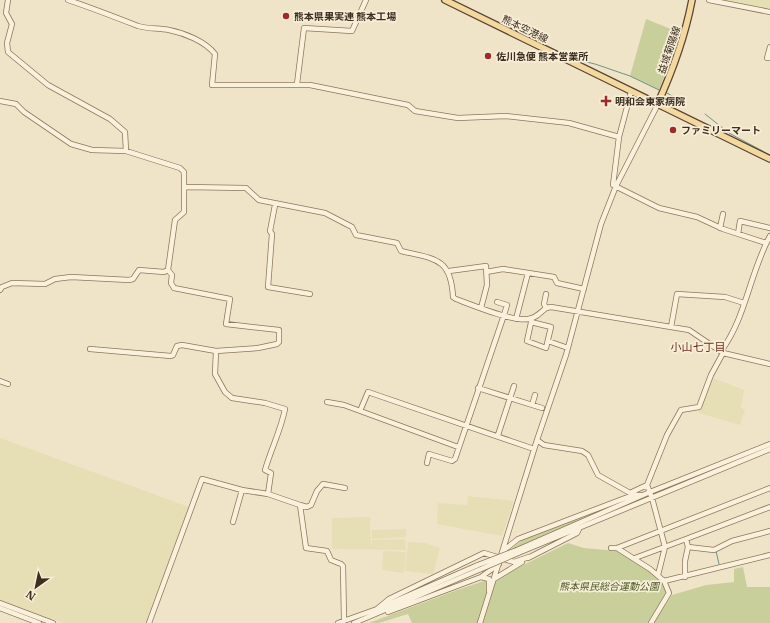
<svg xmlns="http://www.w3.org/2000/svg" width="770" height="623" viewBox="0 0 770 623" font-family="'IBM Plex Serif','Noto Sans JP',serif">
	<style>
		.farmland { fill: #e6deb5 }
		.green { fill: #c9cf9b }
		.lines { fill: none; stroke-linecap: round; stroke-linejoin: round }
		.stream { stroke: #6f938a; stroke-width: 1 }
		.minor-casing { stroke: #8d765c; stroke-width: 6 }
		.major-casing { stroke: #5b4430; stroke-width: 8 }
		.minor { stroke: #faf1dc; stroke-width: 4.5 }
		.major { stroke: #f3d9a0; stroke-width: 5.5 }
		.minor-bridge-casing { stroke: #8d765c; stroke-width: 6; stroke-linecap: butt }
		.minor-bridge { stroke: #faf1dc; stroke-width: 4.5 }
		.poi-dot { fill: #9e2a2b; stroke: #f7eed8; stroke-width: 1.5 }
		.labels { text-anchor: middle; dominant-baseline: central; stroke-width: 3.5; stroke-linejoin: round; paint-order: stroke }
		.poi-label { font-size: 10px; font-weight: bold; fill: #3d2e20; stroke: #f7eed8; text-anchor: start }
		.street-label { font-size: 10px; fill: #3d2e20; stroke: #f7eed8 }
		.park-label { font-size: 10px; font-style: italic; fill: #4d5a26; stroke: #f7eed8 }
		.neighbourhood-label { font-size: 11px; fill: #6b2e1e; stroke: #f7eed8 }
	</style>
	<rect width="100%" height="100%" fill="#f0e4c8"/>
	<path class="farmland" d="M717 0H770V10Z
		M713 378 744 390 741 408 745 409 740 425 699 413 698 411Z
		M0 438 189 507 146 623H63L0 600Z
		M468 496 514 501 502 536 437 524 438 503 467 505Z
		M370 517 371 546 372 540 405 539 406 550 332 549V518Z
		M406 529V537L372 539V530Z
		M408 542 425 543 440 548 433 574 405 571Z
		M383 551 406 552 404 573 382 570Z"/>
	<path class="green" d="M646 19 681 33 659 90 630 76Z
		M635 497V498L509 551 522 540Z
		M568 543 584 548 617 551 634 560 659 578 666 592 650 623H412L408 614 379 623H369L457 590 484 581 495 579Z
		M743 567 747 587H770V623H653L672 595 706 585 734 582V569Z"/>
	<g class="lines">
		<path class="stream" d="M549 48 574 59 595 64 630 76 659 90
			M667 93 684 103
			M705 114 729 133 770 155
			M716 551 719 564"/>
		<g class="minor-casing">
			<path id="minor" d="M8 0 6 13 12 24 7 43 8 52 48 85 110 119 125 132 126 151
				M68 0C92 8 115 17 138 26 148 29 159 28 169 30 184 33 205 41 215 54L212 85H310L408 105 415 111 458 118 506 116 569 123 619 137
				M709 0 770 12
				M770 47 767 58H770
				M297 84 304 28 352 31 366 0
				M631 92 619 137 613 185 659 208 697 217 723 229 766 243
				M0 101 16 104 24 112 71 144 92 150 126 151 180 168 184 172V212L175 220 168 270 172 275 171 283 174 288 230 299 226 324 279 330V342L277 344 258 348 216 351 182 345 177 346 173 355 171 356 90 349
				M185 187 246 188 259 200 325 213 352 227 356 235 397 243 401 251C434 259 451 257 453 297L456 299C472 305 513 322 528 319 536 318 540 313 546 308L551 307 689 330 723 353 770 364
				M275 205 270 231 272 234 268 287 310 294
				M720 228 723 214
				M738 234 740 221 770 228
				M449 271 486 266 487 285 481 308
				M486 272 503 269 554 277 557 283 584 289
				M0 290 2 287 12 283 45 284 55 279 71 277 129 280 133 279 139 270 164 272 168 270
				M546 308 544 304 546 294
				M516 319 528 273
				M531 322 551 327 546 348 527 341 532 318
				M671 327 677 294 725 297 744 303
				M548 341 568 348
				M216 351 215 374 225 392 232 398 265 403 285 409C281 430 271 449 265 470L271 473 268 494
				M721 351C746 318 750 272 770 236
				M0 381 8 384
				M478 388 542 408
				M327 402 344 405 458 447
				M532 405 535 395
				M360 411 368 392 534 449
				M498 435 514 386
				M537 440 544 445 582 451 588 455 598 475 630 493 647 485 652 498 665 547 658 575
				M427 463 429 454 452 461 455 459 504 315 507 305 497 302
				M647 485 667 435 681 410 699 407 711 375 723 353
				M300 505 307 507 311 505 317 491 323 484 345 488
				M233 522 242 490
				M686 539 770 507
				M611 548H617L770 488
				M617 548 650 569 664 581 770 555
				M517 550 650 492 770 444
				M503 551 518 539 633 495H641
				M518 553 770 449
				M528 558 577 533 579 529
				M635 558 686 539 688 547 714 550 732 541 770 531
				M481 577 499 564
				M685 577V561L688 547
				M494 579 522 562
				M0 603 53 623
				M0 608 39 623
				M377 609 389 599 484 553 514 562 529 557
				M388 612 481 577 489 579V591
				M149 623 202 479 242 490 268 494 300 505 306 548 327 551 331 560 341 564 343 566 344 620
				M338 623 377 609 478 565
				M354 623 481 569
				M480 623 537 440 566 355 601 224 616 186 657 106
				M651 623 669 593 664 581"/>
		</g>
		<g class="major-casing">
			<path id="major" d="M445 0 770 159
				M657 105C673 70 685 37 692 0"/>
		</g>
		<use href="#minor" class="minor"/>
		<use href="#major" class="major"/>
		<g class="minor-bridge-casing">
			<path id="minor-bridge" d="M478 565 517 550
				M481 569 518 553"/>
		</g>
		<use href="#minor-bridge" class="minor-bridge"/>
	</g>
	<g class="poi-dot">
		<circle cx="286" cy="16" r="4"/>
		<circle cx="488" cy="56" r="4"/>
		<path d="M604 95h4v4h4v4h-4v4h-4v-4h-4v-4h4z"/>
		<circle cx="673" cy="130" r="4"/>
	</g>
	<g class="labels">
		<g class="poi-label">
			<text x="294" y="16">熊本県果実連 熊本工場</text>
			<text x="496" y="56">佐川急便 熊本営業所</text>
			<text x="615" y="101">明和会東家病院</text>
			<text x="681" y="130">ファミリーマート</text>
		</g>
		<g class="street-label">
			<text transform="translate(525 29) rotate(26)">熊本空港線</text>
			<text transform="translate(669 50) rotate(-71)">益城菊陽線</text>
		</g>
		<g class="park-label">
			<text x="609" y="586">熊本県民総合運動公園</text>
		</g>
		<g class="neighbourhood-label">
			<text x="698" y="347">小山七丁目</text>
		</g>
	</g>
	<g transform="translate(36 587) rotate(213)" stroke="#f7eed8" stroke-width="3" paint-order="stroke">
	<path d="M0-3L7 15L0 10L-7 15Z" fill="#3d2e20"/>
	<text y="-6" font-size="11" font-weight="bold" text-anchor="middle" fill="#3d2e20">N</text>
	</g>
</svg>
